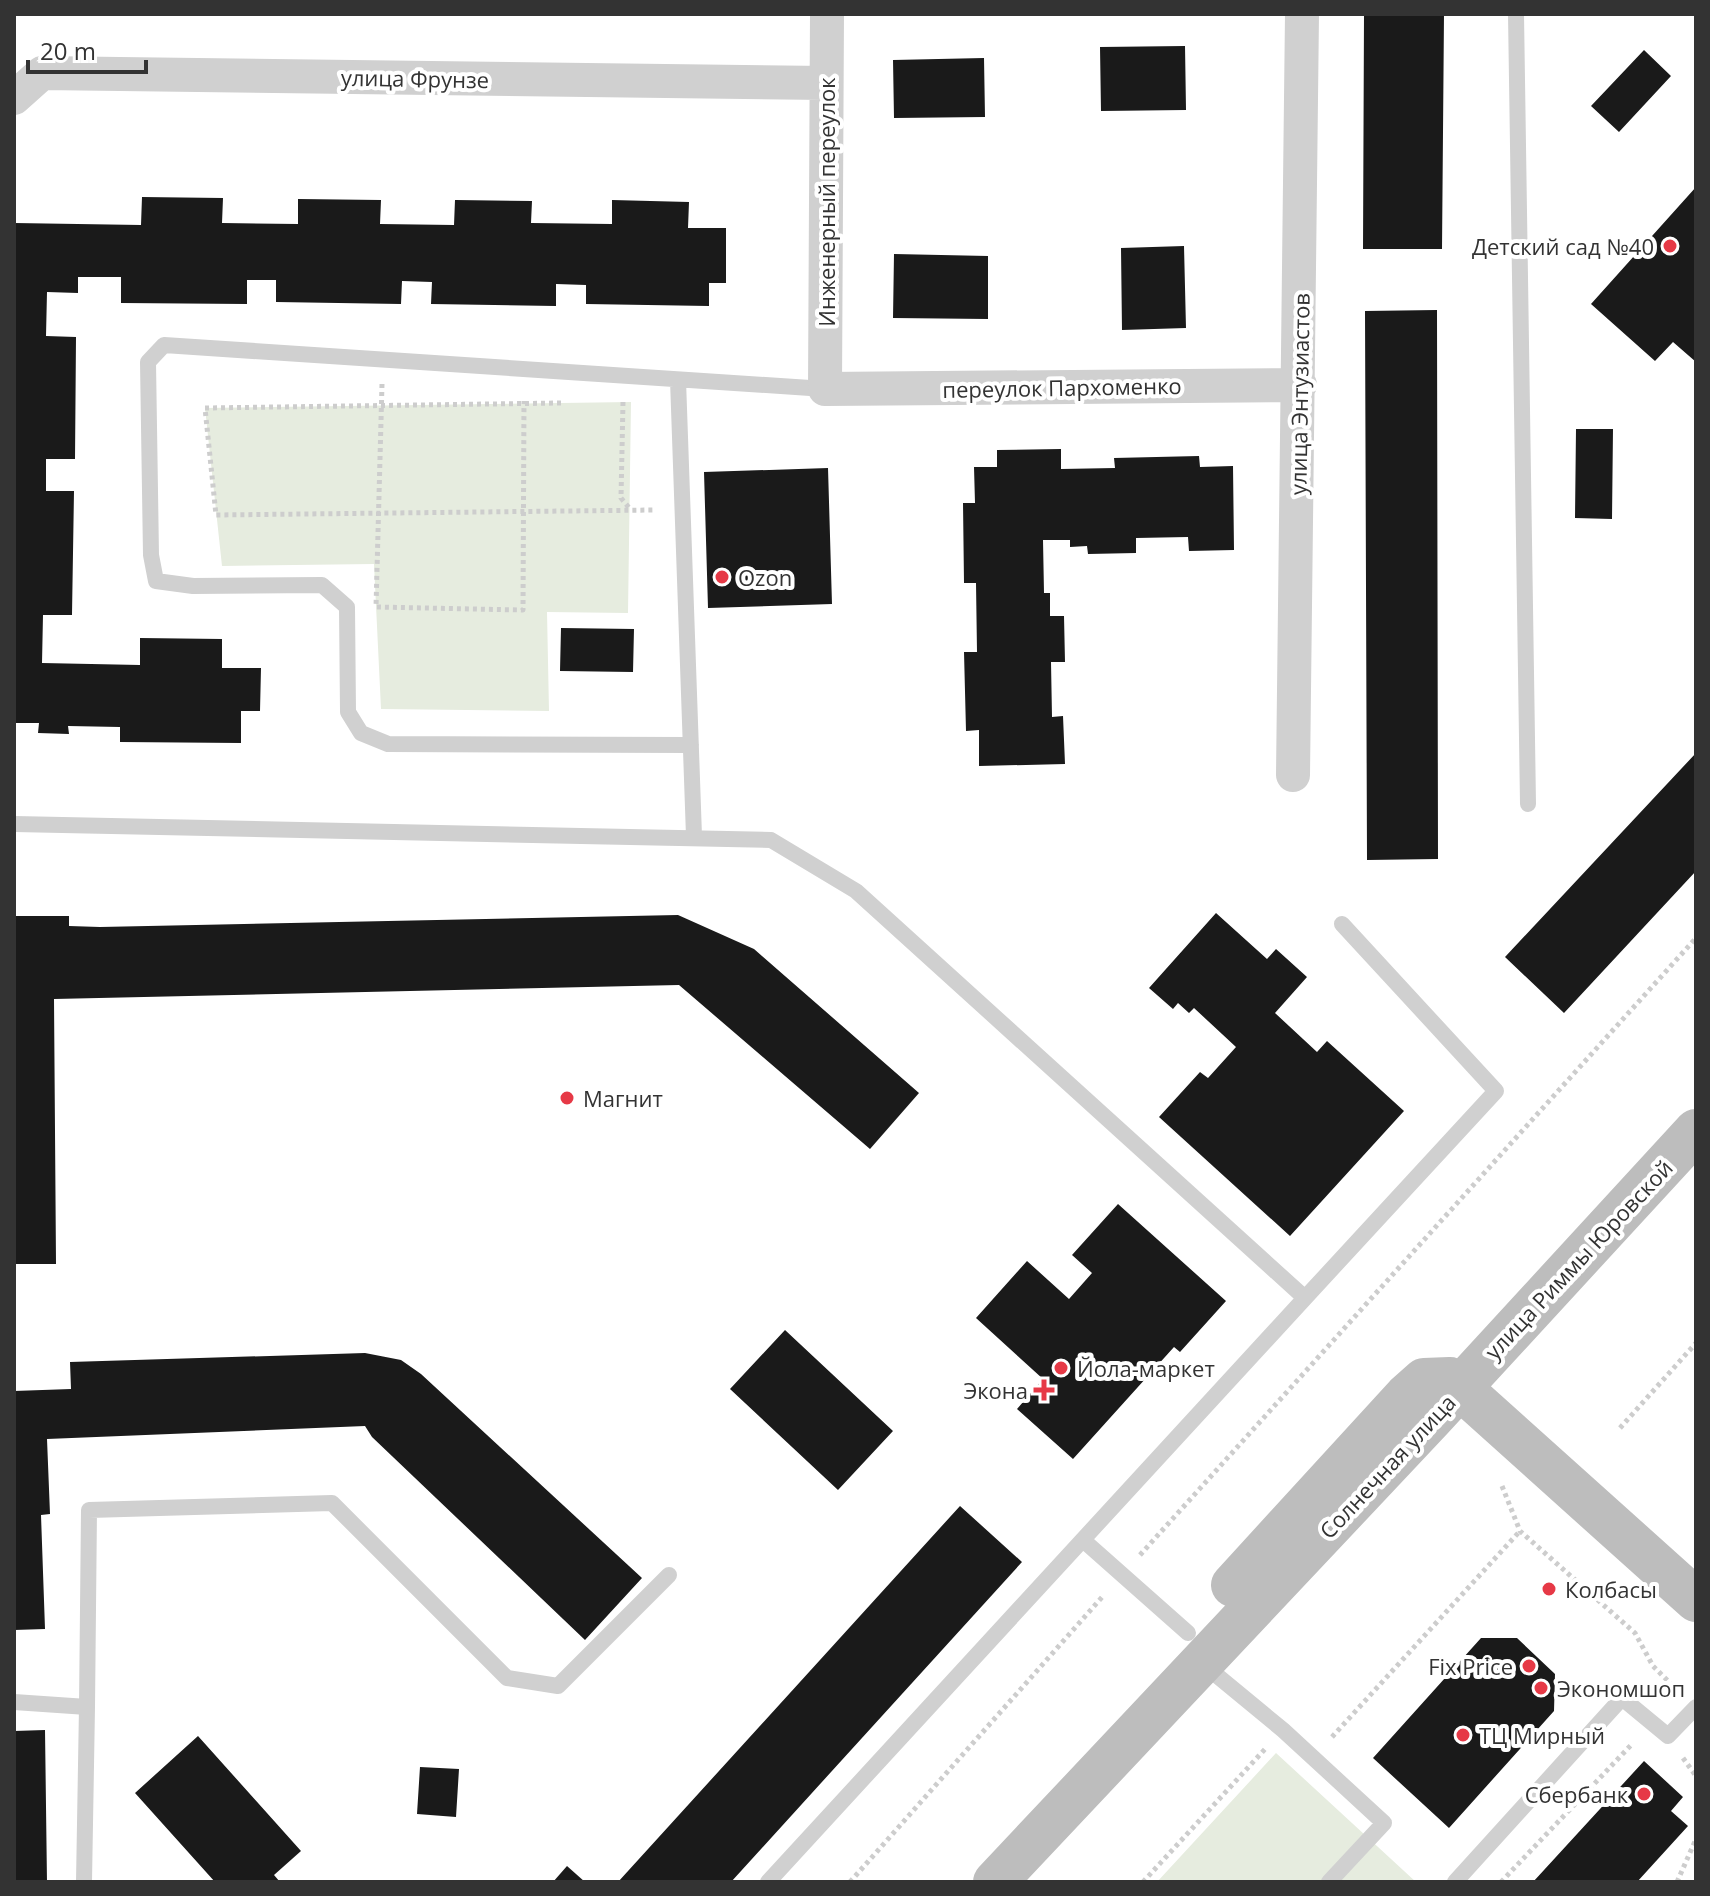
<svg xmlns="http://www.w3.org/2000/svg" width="1710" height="1896" viewBox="0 0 1710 1896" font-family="'Open Sans',sans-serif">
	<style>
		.green { fill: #e6ecdf }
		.building { fill: #1a1a1a }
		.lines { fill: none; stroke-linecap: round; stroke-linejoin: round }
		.path { stroke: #cdcdcd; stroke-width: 5; stroke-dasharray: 4 4; stroke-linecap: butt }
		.lane { stroke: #d0d0d0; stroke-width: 16 }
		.street { stroke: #d0d0d0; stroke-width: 34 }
		.secondary { stroke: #bdbdbd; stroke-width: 44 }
		.poi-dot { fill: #e63946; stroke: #fff; stroke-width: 3 }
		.labels { text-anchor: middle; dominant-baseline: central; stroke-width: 8; stroke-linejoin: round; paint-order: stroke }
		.street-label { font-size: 22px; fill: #333; stroke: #fff }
		.poi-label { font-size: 22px; fill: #333; stroke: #fff; text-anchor: start }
	</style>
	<rect width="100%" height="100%" fill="#fff"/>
	<path class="green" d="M631 402 628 613 547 612 549 711 381 709 374 564 222 566 205 408Z
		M1276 1753 1416 1882H1157Z"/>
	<path class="building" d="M1364 14H1444L1442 249H1363Z
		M1185 46 1186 110 1101 111 1100 47Z
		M1644 50 1671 76 1619 132 1591 106Z
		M984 58 985 117 894 118 893 60Z
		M1696 187V362L1673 342 1655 361 1591 304Z
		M142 197 223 198 222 223 298 224V199L381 200 380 224 454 225 455 200 532 201 531 223 612 224V200L689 202 688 228H726V283H709V306L586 304V285L556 284V306L431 304 432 282 402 281 401 304 276 302V280H247V304L121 303V277H78V293L47 292 46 336 76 337 75 459H46V491H74L72 615H43L42 663 140 665V638L222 639V668H261L260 711H241V743L120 742V727L68 726 69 734 38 733 39 723H14V223L141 225Z
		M1184 246 1186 328 1122 330 1121 248Z
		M894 254 988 256V319L893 318Z
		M1437 310 1438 859 1367 860 1365 311Z
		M1576 429H1613L1612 519 1575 518Z
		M1061 449V469L1115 468 1114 458 1199 456 1200 467 1233 466 1234 550 1189 551 1188 537 1136 538V553L1088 554 1087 546 1070 547V540H1043L1044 593H1050V616H1064L1065 662H1051L1052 717 1063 716 1065 764 979 766V730L966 731 964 652H977L976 583H964L963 503H975L974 467H997V450Z
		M828 468 832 604 708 608 704 472Z
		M561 628 634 629 633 672 560 671Z
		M1696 753V871L1564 1013 1505 957Z
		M1216 913 1267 959 1276 949 1307 977 1275 1013 1317 1052 1327 1041 1404 1111 1290 1236 1159 1117 1200 1072 1208 1078 1236 1047 1194 1008 1189 1013 1178 1003 1173 1009 1149 988Z
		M678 915 754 949 919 1093 870 1149 679 985 54 999 56 1264H14V916H69V926L100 927Z
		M1118 1204 1226 1301 1180 1352 1174 1347 1073 1459 1017 1409 1043 1379 976 1318 1027 1261 1069 1299 1092 1273 1072 1255Z
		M785 1330 893 1431 838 1490 730 1389Z
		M365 1353 401 1360 421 1374 642 1578 585 1640 372 1437 365 1426 47 1439 50 1514 41 1515 45 1629 14 1630V1391L71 1389 70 1362Z
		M960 1506 1022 1562 731 1882H618Z
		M1481 1638H1517L1555 1674 1554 1711 1449 1828 1373 1758Z
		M45 1730 47 1882H14V1731Z
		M198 1736 301 1851 274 1875 280 1882H215L135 1793Z
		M1644 1761 1683 1797 1671 1811 1688 1826 1637 1882H1533Z
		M420 1767 459 1769 456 1817 417 1814Z
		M567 1866 585 1882H553Z"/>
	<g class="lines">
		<path class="path" d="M382 384 376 607 523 610 524 401
			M623 402 621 498 630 509
			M561 403 205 408 216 515 655 510
			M1620 1428 1696 1343
			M1502 1486 1520 1531 1635 1633 1653 1666 1675 1688
			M1140 1555 1696 938
			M1332 1737 1520 1531
			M1683 1758 1696 1776
			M850 1882 1104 1595
			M1143 1882 1266 1748
			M1501 1882 1633 1743
			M1677 1882 1696 1839"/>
		<path class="lane" d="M1516 14 1528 804
			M678 380 694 836
			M691 745 388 744 361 733 348 712 347 607 322 585 193 586 156 581 151 555 148 362 164 345 825 389
			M14 824 771 840 856 891 1305 1298 768 1882
			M1305 1298 1496 1091 1342 924
			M1083 1540 1188 1633
			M1203 1664 1283 1730 1384 1823 1329 1882
			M14 1702 87 1707 84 1882
			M87 1707 89 1510 332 1503 507 1678 558 1686 669 1575
			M1455 1882 1622 1698 1668 1736 1696 1707"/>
		<path class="street" d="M827 14 825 389 1300 385
			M14 98 42 73 826 83
			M1293 775 1302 14"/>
		<path class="secondary" d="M1233 1585 1406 1396 1424 1380 1450 1379 1696 1600
			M995 1882 1431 1419 1696 1131"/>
	</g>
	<g class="poi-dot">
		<circle cx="1670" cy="246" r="8"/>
		<circle cx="722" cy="577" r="8"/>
		<circle cx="567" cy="1098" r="8"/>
		<circle cx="1061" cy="1368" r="8"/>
		<path d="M1040 1378h8v8h8v8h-8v8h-8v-8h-8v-8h8z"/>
		<circle cx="1549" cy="1589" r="8"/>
		<circle cx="1529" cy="1666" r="8"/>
		<circle cx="1541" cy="1688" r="8"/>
		<circle cx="1463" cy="1735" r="8"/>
		<circle cx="1644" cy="1794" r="8"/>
	</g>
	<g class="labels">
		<g class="street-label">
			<text transform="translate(415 78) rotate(1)">улица Фрунзе</text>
			<text transform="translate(826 202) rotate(-90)">Инженерный переулок</text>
			<text transform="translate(1062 387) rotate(-1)">переулок Пархоменко</text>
			<text transform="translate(1299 394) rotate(-89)">улица Энтузиастов</text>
			<text transform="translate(1578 1259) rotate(-47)">улица Риммы Юровской</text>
			<text transform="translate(1387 1466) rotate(-47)">Солнечная улица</text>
		</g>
		<g class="poi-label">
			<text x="1654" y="246" text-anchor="end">Детский сад №40</text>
			<text x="738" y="577">Ozon</text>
			<text x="583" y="1098">Магнит</text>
			<text x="1077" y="1368">Йола-маркет</text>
			<text x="1028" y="1390" text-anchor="end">Экона</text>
			<text x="1565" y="1589">Колбасы</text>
			<text x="1513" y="1666" text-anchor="end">Fix Price</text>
			<text x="1557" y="1688">Экономшоп</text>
			<text x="1479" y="1735">ТЦ Мирный</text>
			<text x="1628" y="1794" text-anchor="end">Сбербанк</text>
		</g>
	</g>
	<rect width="1710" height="1896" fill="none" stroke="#333333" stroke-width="32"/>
	<path d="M28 60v12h118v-12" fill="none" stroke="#333333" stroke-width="4"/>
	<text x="40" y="60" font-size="24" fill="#333333" stroke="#ffffff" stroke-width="6" paint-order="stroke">20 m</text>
</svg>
